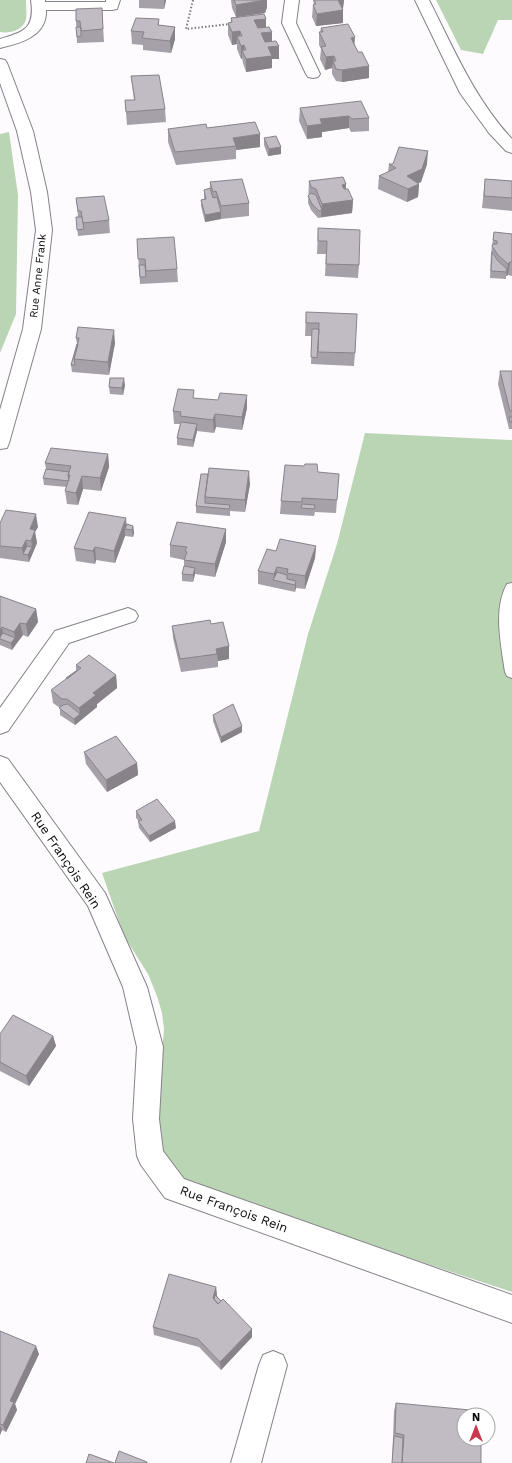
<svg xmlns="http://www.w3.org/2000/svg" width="512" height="1463" viewBox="0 0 512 1463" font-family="'Work Sans',sans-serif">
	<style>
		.green { fill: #bad5b4 }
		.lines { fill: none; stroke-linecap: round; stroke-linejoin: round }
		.service-casing { stroke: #87818a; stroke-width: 2 }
		.minor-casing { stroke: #87818a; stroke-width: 2 }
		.tertiary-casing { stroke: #87818a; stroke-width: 2 }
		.path { stroke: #7c7a7d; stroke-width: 2; stroke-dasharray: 1.5 2; stroke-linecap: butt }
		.service { fill: #fff; fill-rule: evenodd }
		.minor { fill: #fff; fill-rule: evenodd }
		.tertiary { fill: #fff; fill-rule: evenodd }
		.wall { fill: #a6a1a9 }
		.shaded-wall { fill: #878389 }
		.building { fill: #c1bbc4; stroke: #878389 }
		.labels { text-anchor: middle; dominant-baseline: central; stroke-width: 3; stroke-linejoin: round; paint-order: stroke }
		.far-street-label { font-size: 11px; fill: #0d0b0e; stroke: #fff }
		.street-label { font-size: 13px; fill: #0d0b0e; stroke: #fff }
	</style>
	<rect width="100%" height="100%" fill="#fdfbfe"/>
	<path class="green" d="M0 0H26C26 6 27 13 26 19 24 30 9 34 0 32Z
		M436 0H512V20H498L483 54 461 50Z
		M9 132 18 195 16 314 0 353V134Z
		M365 433 512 440V1292L170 1179 152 1163 164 1029 162 1013 157 996 148 974 124 936 102 873 259 831 308 634 337 544Z"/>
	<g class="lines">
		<g class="service-casing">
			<path id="service" d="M512 583V678L507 676 505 672C501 645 493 609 507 584Z"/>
		</g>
		<g class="minor-casing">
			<path id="minor" d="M31 0H45V2H106V0H120L117 9 112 10H46C47 36 21 43 0 48V39C25 32 35 28 31 0Z
				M285 0H299L296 23 320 74 318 77 313 78 308 77 306 74 282 23Z
				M0 59 5 60 7 63 33 131 47 192 52 230 41 329 9 443 7 448 0 449V410L23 329 36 230 31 192 17 131 0 83Z
				M128 608 135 611 138 616 135 621 69 643 8 731 0 734V708L55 631Z
				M0 756 8 759 105 893 147 987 163 1047 159 1119 163 1151 184 1179 512 1295V1323L165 1198 141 1165 137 1156 133 1119 137 1047 123 987 88 906 0 782Z
				M273 1351 283 1355 287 1365 261 1463H231L259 1365 263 1355Z"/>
		</g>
		<g class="tertiary-casing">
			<path id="tertiary" d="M415 0H429C454 49 474 98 512 139V153L506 151 489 133 460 93Z"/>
		</g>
		<path class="path" d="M193 0 186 29 230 24"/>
		<use href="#service" class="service"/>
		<use href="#minor" class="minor"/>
		<use href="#tertiary" class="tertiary"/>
	</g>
	<path class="wall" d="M139 0H166L164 9 139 8Z
		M231 0H267V7L265 13 237 17 266 19V27L279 59H272V68L246 72 243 63 242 58 241 59 237 49V44L232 45 228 35V23L231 22V18L236 17 232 8Z
		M313 0H344L343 8 342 9 343 23 316 26 312 17 313 5H314Z
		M102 8 104 42 77 43 76 21Z
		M159 19V25L175 27V39L171 53 143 50V45L132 44 131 31Z
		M321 28 354 44 369 78 342 82 336 81 332 74V68L325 70 320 59 321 49 319 45V32H320Z
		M131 76 165 109 166 122 127 125 125 100H134Z
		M300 108 369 118V131L351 132 349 128 322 132V137L307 139 299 121Z
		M207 128 260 147 236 150V159L176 165 168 142V129Z
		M264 138 281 147V154L268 156 264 145Z
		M389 164H427L421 182 418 183 419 184 418 197 407 202 378 189 379 176 388 172Z
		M485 179 512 181V211L482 208Z
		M309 181 346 184V189L353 200 352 213 318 218 311 210 308 203Z
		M210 182 249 203V216L221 219 205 222 201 206V200L204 199V190L210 188Z
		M76 198 109 220 110 233 78 236 76 217H78Z
		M318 228 359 265 358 278 325 276 326 254H317Z
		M494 232 512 234V276L508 275 506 276V279L490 278 491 253Z
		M137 239 177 269 178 282 140 284Z
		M306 312 355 353 354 366 311 364 312 336H305Z
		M78 327 115 343 109 375 72 372 71 365 77 344 76 338Z
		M500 371H512V429H509L498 384Z
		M125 385 123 395 110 394 109 387Z
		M194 398 247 408 242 430 216 427 214 433 197 431 193 447 177 445V438L180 424H174L173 411Z
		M108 454 109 467 101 491 83 489 78 505 67 504 65 491 67 487 44 485 43 478 46 469 45 463Z
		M318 472 338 486 336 513 315 512 314 516 280 514 281 501Z
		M201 474 250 484 245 512 230 511V516L196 513V506Z
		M0 523 38 527 35 532 37 543 29 562 0 558Z
		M127 524 133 526 134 533 133 537 125 536 115 563 96 560 95 564 76 561 74 548Z
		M226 542 215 577 195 574 193 582 182 581V574L184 566V560L170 557V545Z
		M316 546 315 558 305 589 296 588 295 592 258 584V571L276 551Z
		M0 596 36 609 38 622 28 637 23 635 12 650 0 645Z
		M211 624 229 646V659L218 661V667L181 672 173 638 172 626Z
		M76 665 116 675 117 688 97 704V707L75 725 60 715V708L53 703 51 690 66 679V678L76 671Z
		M213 715 242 732 221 743 213 721Z
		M84 752 137 763 138 775 107 792 86 764Z
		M136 811 176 828 150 842 139 828 138 821H139L136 818Z
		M0 1034 53 1036 56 1046 29 1086 0 1071Z
		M216 1287 217 1296 252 1337 221 1370 199 1347 154 1335 153 1327Z
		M0 1331 39 1354 15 1404 17 1410 6 1432 2 1430 0 1435Z
		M396 1403 481 1463H392L394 1411Z"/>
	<path class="shaded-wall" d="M164 0H166L164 9Z
		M267 0V7L265 13 236 17V5Z
		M336 0H344L343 8 335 9Z
		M343 10V23L316 26 317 14Z
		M266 19V31L254 32V20Z
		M175 27V39L171 53 170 41Z
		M240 31V44L237 36V44L232 45V32Z
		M272 32V44L261 46V33Z
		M355 37 354 50 351 38Z
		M244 45V54L242 50V58L241 59V46Z
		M279 46V59H272V68L246 72V59L268 47Z
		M334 56 332 68 325 70 326 57Z
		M369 66V78L342 82V70Z
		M349 116V128L322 132V137L307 139V126L320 119Z
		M260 134V147L236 150V146L233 138Z
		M281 147V154L268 156 269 149Z
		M428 151 427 164 421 182 407 189V176Z
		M346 184 345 197 342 185Z
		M419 184 418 197 407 202 408 189Z
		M353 200 352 213 321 217 322 204Z
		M221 212V219L205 222V215Z
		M510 262 508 275 506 276 508 264Z
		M114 330 115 343 109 375 108 362Z
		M124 378 125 385 123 395 122 388Z
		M247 395V408L242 430V417Z
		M215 414 216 427 214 433 213 420Z
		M197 424V431L193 447V440Z
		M108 454 109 467 101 491 100 478Z
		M249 471 250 484 245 512V500Z
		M82 476 83 489 78 505 76 493Z
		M36 514 38 527 35 532 37 543 29 562 28 555 32 547 30 529Z
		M126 518 127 530 125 529V536L115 563 114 551Z
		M133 526 134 533 133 537 132 530Z
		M226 529V542L215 577V564Z
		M26 540 28 553 23 554 22 548Z
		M316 546 315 558 305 589V576Z
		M95 547 96 560 95 564 93 551Z
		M277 567 276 579 273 580 274 574Z
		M195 568V574L193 582V575Z
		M296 581V587L295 592V585Z
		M36 609 38 622 28 637 26 624Z
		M20 623 23 635 16 644 14 632Z
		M2 627 4 640 0 639V630Z
		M15 638 16 644 12 650 11 643Z
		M229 646V659L218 661 217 654 216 649Z
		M116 675 117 688 97 704V707L75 725 74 719 80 714 79 708 93 693Z
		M242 726V732L221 743V737Z
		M137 763 138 775 107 792 106 780Z
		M175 821 176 828 150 842 149 836Z
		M53 1036 56 1046 29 1086 26 1076Z
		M216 1287 217 1296 215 1303 213 1298Z
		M252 1329V1337L221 1370 220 1362Z
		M36 1346 39 1354 15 1404 17 1410 6 1432 3 1425 10 1401Z
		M0 1426 2 1430 0 1435Z"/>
	<path class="building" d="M234 0H265L236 5Z
		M314 0H338L343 10 317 14 313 5 316 4Z
		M102 8 103 29 81 31 80 21H76V9Z
		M264 14 266 19 254 20 258 28 269 27 272 32 261 33 265 42 276 41 279 46 268 47 272 56 246 59 242 50H246L244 45 241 46 237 36H242L240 31 232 32 228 23 232 22 231 18Z
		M136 18 159 19 158 25 175 27 170 41 142 38 144 32 131 31Z
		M348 24 355 37 351 38 358 52H362L369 66 342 70 336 69 333 61H336L334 56 326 57 321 47 326 46 319 32H323L321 28Z
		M76 27H81V36L77 37Z
		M159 75 165 109 126 112 125 100H135L131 76Z
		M361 101 369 118 352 119 349 116 320 119 322 124 307 126 300 108Z
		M255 122 260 134 233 138 236 146 175 152 168 129 206 124 207 128Z
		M276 136 281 147 269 149 264 138Z
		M399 147 428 151 422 169 407 176 419 184 408 189 379 176 396 168 389 164H393Z
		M343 177 346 184 342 185 344 189H348L353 200 322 204 316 189 311 187 309 181Z
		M242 179 249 203 221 206 216 191 213 192 210 182Z
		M485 179 512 181V198L484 196Z
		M210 188 213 198 217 197 221 212 205 215 201 200 206 199 204 190Z
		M311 193 316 195 322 210 319 211 312 204 308 196Z
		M104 196 109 220 83 223 81 211H78L76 198Z
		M76 217H82L84 229 77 230Z
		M318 228 360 230 359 265 326 264 327 241H318Z
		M494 232 512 234V262H510L508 264 498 255 492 246 493 244H497V241L493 240Z
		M174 237 177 269 146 271 145 259H138L137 239Z
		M492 252 498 261 506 268 507 272 491 271Z
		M139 265H145L146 277H140Z
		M306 312 357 314 355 353 318 352 319 323H306Z
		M78 327 114 330 108 362 74 359 79 338H76Z
		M312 329H319L317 358 311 357Z
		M77 344H78L74 359 75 365H71Z
		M500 371H512V411H510Z
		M110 378H124L122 388 109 387Z
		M178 389 194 390 193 398 218 400 220 393 247 395 242 417 215 414 213 420 180 416 181 412 173 411Z
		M509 417H512V422H510Z
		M181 422 197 424 193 440 177 438Z
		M51 448 108 454 100 478 82 476 76 493 65 491 70 475H68L71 466 45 463Z
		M305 464H317L318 472 339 474 337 500 302 498V502L281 501 285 465 304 466Z
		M209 468 249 471 245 500 205 497Z
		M46 469 69 472 68 475 69 481 43 478Z
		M201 474H208L205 497V503L230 505 229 509 196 506Z
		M302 504 315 505 314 509 301 508Z
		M6 510 36 514 30 529 35 530 31 541 26 540 22 548 0 546V523Z
		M89 512 126 518 114 551 95 547 93 551 74 548Z
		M177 522 226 529 215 564 184 560 187 552 185 551 187 547 170 545Z
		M127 524 133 526 132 530 125 529Z
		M280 539 316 546 305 576 287 573 288 569 277 567 274 574 258 571 267 549 276 551Z
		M27 546 32 547 28 555 23 554Z
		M184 566 195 568 193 575 182 574Z
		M277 572 287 575V579L296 581 295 585 273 580Z
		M0 596 36 609 26 624 20 623 14 632 2 627 0 630Z
		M210 620 211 624 223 622 229 646 216 649 217 654 180 659 172 626Z
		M3 633 15 638 11 643 0 639V637Z
		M89 655 116 675 93 693 96 695 79 708 67 699H62L51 690 81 668 76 665Z
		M76 671H77L67 679 66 678Z
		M68 704 80 714 74 719 59 708 63 705Z
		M233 704 242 726 221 737 213 715Z
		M116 736 137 763 106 780 84 752Z
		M157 799 175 821 149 836 138 821 142 820 136 811Z
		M13 1015 53 1036 26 1076 0 1062V1034Z
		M169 1274 216 1287 213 1298 218 1304 223 1299 252 1329 220 1362 198 1339 153 1327Z
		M215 1295 221 1301 218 1304 214 1299Z
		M0 1331 36 1346 10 1401 14 1402 3 1425 0 1424Z
		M396 1403 481 1411V1415H464V1439H481V1463H402L404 1435 395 1433Z
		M394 1436 403 1438 402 1463H392Z
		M119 1451 147 1462V1463H115Z
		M89 1454 114 1463H86Z"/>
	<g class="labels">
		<g class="far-street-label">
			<text transform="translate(38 276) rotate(-84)">Rue Anne Frank</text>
		</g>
		<g class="street-label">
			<text transform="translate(66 860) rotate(56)">Rue François Rein</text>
			<text transform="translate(234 1209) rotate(20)">Rue François Rein</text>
		</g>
	</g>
	<g transform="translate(476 1427)"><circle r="19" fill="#ffffff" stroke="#9e9d9f"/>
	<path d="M0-3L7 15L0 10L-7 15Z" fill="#c9384e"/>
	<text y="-6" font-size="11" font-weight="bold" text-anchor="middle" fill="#0d0b0e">N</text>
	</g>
</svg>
